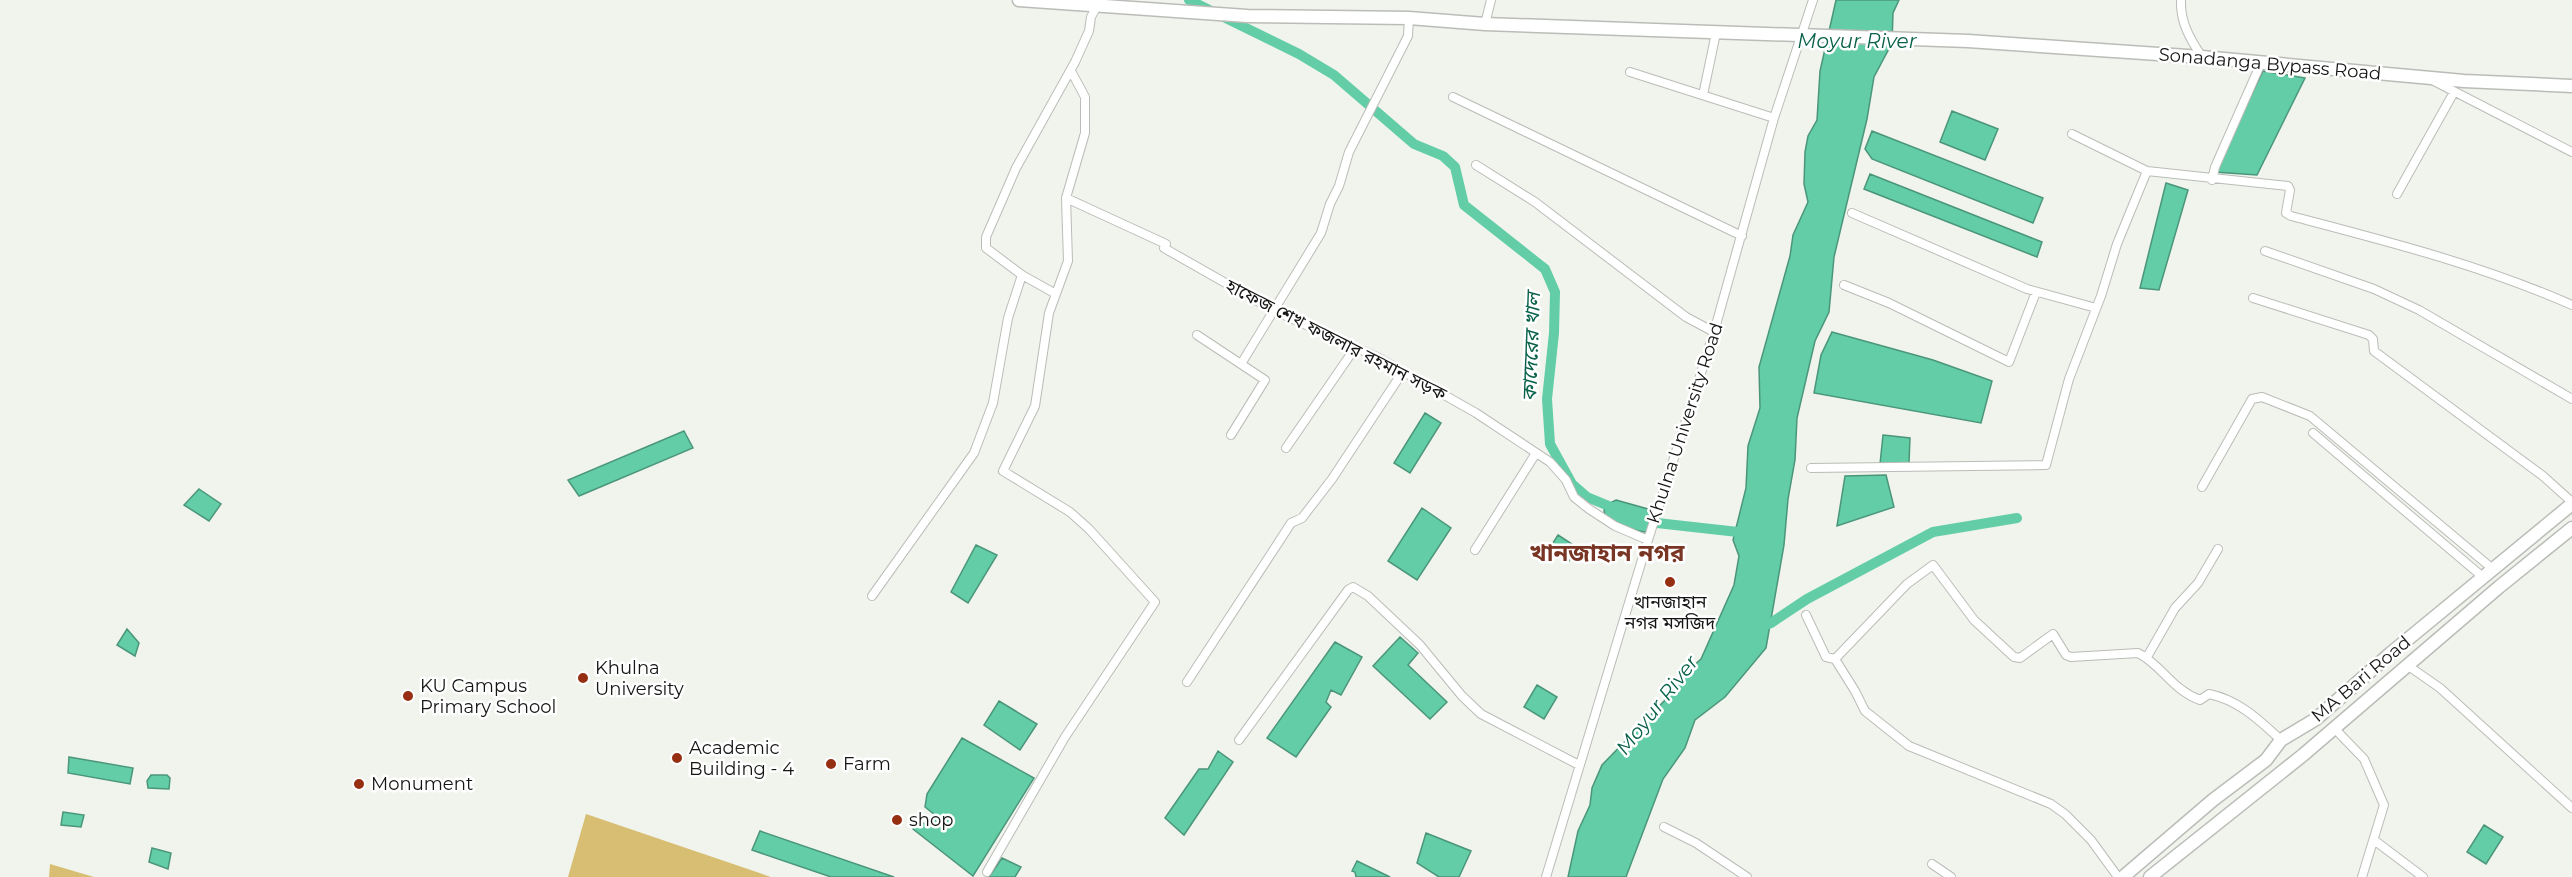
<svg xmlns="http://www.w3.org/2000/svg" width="2572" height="877" viewBox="0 0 2572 877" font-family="Montserrat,'Noto Sans Bengali',sans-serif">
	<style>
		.green { fill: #d7be72 }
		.water { fill: #62cda7; stroke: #4b967b; stroke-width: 1.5 }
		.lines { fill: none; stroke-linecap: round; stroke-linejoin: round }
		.canal { stroke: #62cda7; stroke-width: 10 }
		.minor-casing { stroke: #babdb7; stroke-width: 10 }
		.primary-casing { stroke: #babdb7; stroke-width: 15 }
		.minor { stroke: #fff; stroke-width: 8 }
		.primary { stroke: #fff; stroke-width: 12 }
		.poi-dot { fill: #962e12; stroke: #fff; stroke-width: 2 }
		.labels { text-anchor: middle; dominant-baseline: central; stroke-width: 5; stroke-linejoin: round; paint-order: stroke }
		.street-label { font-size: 18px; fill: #151614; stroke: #fff }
		.poi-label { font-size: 18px; fill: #151614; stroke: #fff; text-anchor: start }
		.water-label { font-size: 20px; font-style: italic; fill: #096249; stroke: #fff }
		.district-label { font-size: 24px; font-weight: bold; fill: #793524; stroke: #fff }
	</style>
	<rect width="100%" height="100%" fill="#f0f4ed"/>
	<path class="green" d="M586 814 771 877H568Z
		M50 864 94 877H49Z"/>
	<path class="water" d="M1836 0H1899L1893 13 1892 43 1874 77 1867 119 1834 257 1829 312 1815 341 1797 418 1795 460 1788 499 1784 545 1766 648 1725 697 1695 720 1685 748 1663 779 1626 877H1568L1578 831 1590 805 1592 788 1602 765 1667 698 1677 680 1701 659 1734 585 1739 556 1733 540 1746 488 1748 446 1760 408 1759 367 1790 256 1793 235 1808 202 1804 184 1805 152 1808 136 1817 120 1820 71Z
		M2263 71 2305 78 2257 175 2214 172Z
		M1952 111 1998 129 1985 160 1940 142Z
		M1872 131 2043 198 2033 223 1872 159 1865 149Z
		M1870 174 2042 242 2037 257 1864 189Z
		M2166 183 2188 190 2159 290 2140 288Z
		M1832 332 1933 360 1992 381 1981 423 1814 393 1821 355Z
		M1425 413 1441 423 1410 473 1394 463Z
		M684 431 693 448 579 496 568 480Z
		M1883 435 1910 438 1909 463 1880 464Z
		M1886 475 1894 507 1837 526 1845 476Z
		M199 489 221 504 209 521 184 505Z
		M1616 500 1648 509 1654 514V518L1648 522 1651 528 1648 532C1638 533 1614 522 1605 516L1604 510 1610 503Z
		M1422 508 1451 528 1417 580 1388 561Z
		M1558 535 1578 548 1569 561 1549 549Z
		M976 545 997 555 968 603 951 592Z
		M127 629 139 643 135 656 117 645Z
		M1400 637 1418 653 1408 665 1447 702 1430 719 1373 666Z
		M1335 642 1362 657 1341 695 1331 690 1326 702 1331 707 1296 757 1267 738Z
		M1537 685 1557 697 1544 719 1524 707Z
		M999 701 1037 724 1020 750 984 725Z
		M962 738 1034 778 973 876 913 829 917 820 929 826 935 815 925 807 927 794Z
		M1218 751 1233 762 1184 835 1165 818 1199 769H1208Z
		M69 757 133 768 130 784 68 773Z
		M151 775H167L170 778 169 789 148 788 147 781Z
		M63 812 84 815 81 827 61 825Z
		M2484 825 2503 837 2486 864 2467 852Z
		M760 831 894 877H831L752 850Z
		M1426 833 1471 851 1459 877H1439L1417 863Z
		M152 848 171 853 168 869 149 862Z
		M1002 858 1021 867 1015 877H989Z
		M1357 861 1390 877H1356L1355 872 1352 871Z"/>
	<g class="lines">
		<path class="canal" d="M1189 0 1299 54 1334 75 1414 144 1443 156 1455 167 1464 205 1545 269 1555 292 1554 333 1547 399 1550 444 1572 484 1587 497 1621 511
			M1635 517 1648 522 1747 533
			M1760 627 1771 623 1807 599 1933 532 2017 518"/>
		<g class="minor-casing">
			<path id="minor" d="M2181 0C2180 22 2190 39 2202 57
				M1485 24 1491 0
				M1630 72 1774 118
				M2432 80 2572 152
				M1703 95 1716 33
				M1453 97 1742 236
				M2072 134 2147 171 2288 186 2290 190 2286 213 2291 216C2386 241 2481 265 2572 305
				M1476 165 1535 202 1686 317 1714 332
				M2212 180 2215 167 2261 63
				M2397 194 2454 92
				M1066 198 1166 244 1164 248 1273 310 1379 358 1476 413 1550 462 1566 480 1574 497 1589 509 1615 526 1648 540
				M1852 213 2027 289 2096 308
				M2265 251 2374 289 2419 310 2572 399
				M1022 275 1056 294
				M1844 285 1889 303 2009 362 2036 292
				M2253 298 2369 335 2373 339 2374 351 2543 476 2572 502
				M1197 335 1265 380 1231 435
				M1241 364 1321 233 1330 204 1339 186 1349 152 1408 36 1409 18
				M2313 433 2484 578
				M1286 448 1355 348
				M1811 468 2046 465 2069 379 2101 296 2117 244 2147 171
				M2202 487 2252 399 2262 397 2310 416 2494 570
				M1475 550 1536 453
				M872 596 974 453 993 403 1008 318 1022 275 986 248V237L1016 168 1075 62 1089 31 1091 17 1098 4
				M1806 615 1826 657 1835 659 1855 691 1865 711 1909 746 2051 804 2065 814 2091 840 2118 877
				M2147 657 2175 608 2198 583 2218 549
				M1835 659 1907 584 1933 565 1974 620 2014 657 2020 658 2053 634 2066 655 2071 657 2138 653C2162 665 2171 689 2200 700L2209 694C2239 700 2260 721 2281 740
				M2407 665 2440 688 2572 808
				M1187 682 1282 537 1291 523 1302 518 1332 479 1402 373
				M2334 728 2364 759 2384 805 2362 877
				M1239 740 1348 590 1353 587 1368 596 1420 645 1462 696 1481 714 1579 765
				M1664 827 1696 843 1747 877
				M2374 840 2423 877
				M1932 864 1951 877
				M987 872 1065 737 1155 602 1089 529 1070 512 1003 471 1035 406 1049 313 1068 261 1066 198 1085 133V97L1071 71
				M1546 877 1648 540 1714 332 1774 118 1813 0"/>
		</g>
		<g class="primary-casing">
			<path id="primary" d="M1019 0 1247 16 1409 18 1485 24 1968 41 2202 57 2464 81 2572 86
				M2123 877 2213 800 2266 760 2281 740 2316 719 2391 653 2572 504
				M2150 877 2303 755 2499 587 2572 528"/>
		</g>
		<use href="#minor" class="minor"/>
		<use href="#primary" class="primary"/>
	</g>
	<g class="poi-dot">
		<circle cx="1670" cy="582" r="6"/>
		<circle cx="583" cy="678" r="6"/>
		<circle cx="408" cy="696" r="6"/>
		<circle cx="677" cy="758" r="6"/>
		<circle cx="831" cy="764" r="6"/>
		<circle cx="359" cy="784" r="6"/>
		<circle cx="897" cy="820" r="6"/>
	</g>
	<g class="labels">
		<g class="street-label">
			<text transform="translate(2270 64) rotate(5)">Sonadanga Bypass Road</text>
			<text transform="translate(1336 340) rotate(27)">হাফেজ শেখ ফজলার রহমান সড়ক</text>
			<text transform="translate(1685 423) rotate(-72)">Khulna University Road</text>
			<text transform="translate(2361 679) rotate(-40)">MA Bari Road</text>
		</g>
		<g class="poi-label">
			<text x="1670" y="602" text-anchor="middle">খানজাহান<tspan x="1670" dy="21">নগর মসজিদ</tspan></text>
			<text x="595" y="668">Khulna<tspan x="595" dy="21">University</tspan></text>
			<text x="420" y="686">KU Campus<tspan x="420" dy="21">Primary School</tspan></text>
			<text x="689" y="748">Academic<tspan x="689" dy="21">Building - 4</tspan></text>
			<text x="843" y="764">Farm</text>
			<text x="371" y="784">Monument</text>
			<text x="909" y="820">shop</text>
		</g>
		<g class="water-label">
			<text x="1857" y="41">Moyur River</text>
			<text transform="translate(1531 347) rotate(-88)">কাদেরের খাল</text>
			<text transform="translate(1657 705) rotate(-52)">Moyur River</text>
		</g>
		<g class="district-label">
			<text x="1607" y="552">খানজাহান নগর</text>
		</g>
	</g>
</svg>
